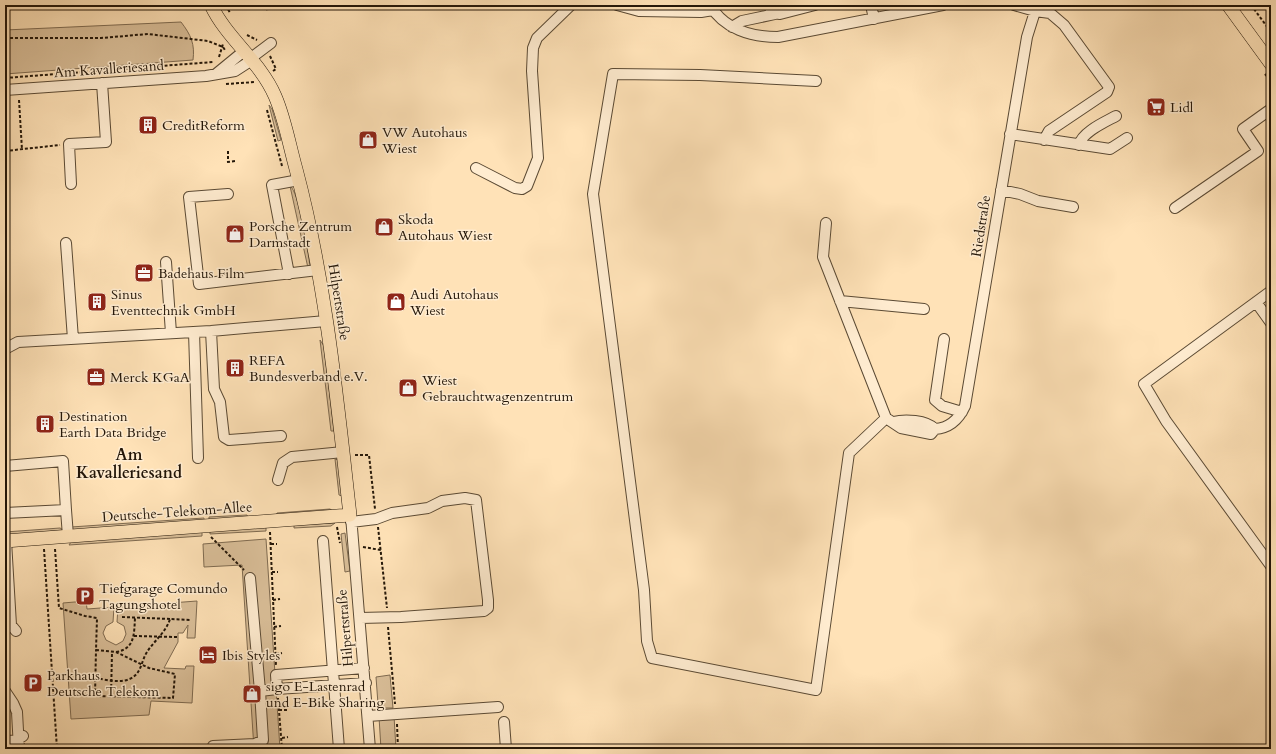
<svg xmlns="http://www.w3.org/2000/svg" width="1276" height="754" viewBox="0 0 1276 754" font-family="Cardo,serif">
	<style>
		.green { fill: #dabf99; stroke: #7f6b51 }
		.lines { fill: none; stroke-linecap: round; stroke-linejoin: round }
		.minor-casing { stroke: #5b4a34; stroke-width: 12 }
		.major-casing { stroke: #241709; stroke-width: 14 }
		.path { stroke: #241709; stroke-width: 2; stroke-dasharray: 3 2; stroke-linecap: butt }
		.minor { stroke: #ffecd0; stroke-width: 10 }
		.major { stroke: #ffe2b7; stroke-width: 13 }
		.labels { text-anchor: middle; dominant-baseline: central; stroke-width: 3; stroke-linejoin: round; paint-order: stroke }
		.street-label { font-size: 14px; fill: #241709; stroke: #ffecd0 }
		.poi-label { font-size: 14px; fill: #241709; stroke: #ffecd0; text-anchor: start }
		.quarter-label { font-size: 16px; font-weight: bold; fill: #241709; stroke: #ffecd0 }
	</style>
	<rect width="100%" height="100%" fill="#ffe2b7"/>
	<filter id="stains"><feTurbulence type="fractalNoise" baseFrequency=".005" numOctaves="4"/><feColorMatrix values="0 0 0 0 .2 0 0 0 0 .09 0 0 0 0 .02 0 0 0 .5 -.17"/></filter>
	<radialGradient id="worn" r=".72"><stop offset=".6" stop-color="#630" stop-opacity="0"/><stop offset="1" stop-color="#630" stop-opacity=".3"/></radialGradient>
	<path class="green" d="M130 5H174V8Z
		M265 5H293L266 10Z
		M181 22C191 35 195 44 193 60L5 74V30Z
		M269 105 272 109 281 140 278 141Z
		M290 186C299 191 308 253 310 266L308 268Z
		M320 340 324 346 334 431H331Z
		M335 459 338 460 342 496 339 495Z
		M330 509 333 511 276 516 277 513Z
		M247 515 248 518 209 521V517Z
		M204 518V521L73 531 71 527Z
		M335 523 331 526 294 528V525Z
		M266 527V531L210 534V531Z
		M60 528 64 530 5 536V532Z
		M202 532V536L69 545 71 542Z
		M345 533 350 571 345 572 341 534Z
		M266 539 280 749H254L242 565 204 567 203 544Z
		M86 601 87 609 114 607 113 622 106 626 103 633 106 640 116 645 123 641 126 634 124 626 117 622 118 607 197 601 195 638H187L188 625 183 633H178V642L164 668 185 669 186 666H194L192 703 151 701 149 715 71 719 63 603Z
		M390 675 393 708H384L378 704 376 677Z
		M394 716 396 749H381L379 717Z"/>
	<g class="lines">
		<g class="minor-casing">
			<path id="minor" d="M617 5 639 11 701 12 713 10
				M710 5C724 29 751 37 778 37L943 5
				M769 5 772 13 780 14 815 5
				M871 5 874 19
				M1014 5 1035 11 1050 13 1064 25 1109 87 1107 92 1049 131 1044 140
				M732 27 742 21 775 14
				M251 58 271 43
				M216 74 244 51
				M816 81 700 75 613 74 593 194 644 590 647 641 652 658 816 690 849 453 886 418
				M5 90 206 76 235 71 252 60
				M1010 134 1110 149 1127 138
				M1079 145C1082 132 1105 122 1116 116
				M476 168 515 188 522 189 527 186 538 158 532 71 533 48 537 38 571 5
				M71 184 69 144 106 142 102 83
				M1001 190 1020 194 1038 201 1073 207
				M228 194 189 197 199 284 318 270
				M1175 208 1258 151 1243 129 1271 109
				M826 223 823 257 886 418 901 428 931 434 935 429
				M66 243 73 339
				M166 262 171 333
				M289 274 272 185 299 180
				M840 301 924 309
				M1256 302 1271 291
				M1271 323 1256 302 1144 384 1166 421 1271 566
				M211 331 214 389 220 402 224 437 229 440 281 436
				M194 332 198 458
				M944 339 935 400 942 406 962 412
				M5 349 18 342 211 331 326 321
				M893 422C905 419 926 420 935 429
				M935 429C950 428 959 419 965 406L1027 37 1037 5
				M5 466 63 461 66 510
				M278 480 283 463 292 457 343 452
				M5 513 66 510 68 536
				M351 516 370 749
				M351 522 376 519 392 513 428 508 442 501 465 498 476 500 488 600V608L484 611 401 617 360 618
				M6 541 11 625 16 631
				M323 541 339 749
				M250 578 260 691
				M364 668 276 675 277 689 366 683
				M5 691 13 703 17 712 19 749
				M368 716 498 707
				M504 722 506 749
				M5 740C13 742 17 740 23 736
				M213 749V746L255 744 263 740 260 691 277 689"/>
		</g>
		<g class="major-casing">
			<path id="major" d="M1228 5 1271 64
				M5 541 350 515C337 399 326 282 296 169 289 144 285 119 275 96 260 61 227 39 211 5"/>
		</g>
		<path class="path" d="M226 5 230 13
			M1251 5 1271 32
			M247 35 257 40
			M5 38H101L148 34 208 41 223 47 225 50
			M270 56 276 69 273 71
			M219 57 223 44
			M1265 74 1271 81
			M5 78 213 62
			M226 84 255 82
			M19 100 22 150
			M267 110 282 166
			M5 151 60 145
			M228 151V162
			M227 162 236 161
			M355 455H369L375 509
			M337 527 340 543
			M378 527 387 608
			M270 532 276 666
			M211 537 244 570
			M271 544H277
			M363 547 381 550
			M44 549 57 749
			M55 549 59 608 85 616 97 618 96 650
			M272 572H278
			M273 600 280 599
			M122 617 170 619
			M274 627 281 626
			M388 627 395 704
			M134 636 177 637
			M96 650 116 652 149 668 175 674 173 698 95 696Z
			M116 652C135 649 134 634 135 618
			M276 654 282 653
			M95 678C108 680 129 686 138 672 142 666 143 658 147 652 154 641 166 632 170 619L190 620
			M111 697 112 652
			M278 698 282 749
			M279 710H287
			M397 724 398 749
			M282 738 288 737"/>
		<use href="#minor" class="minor"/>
		<use href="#major" class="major"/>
	</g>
	<defs>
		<g id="supermarket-square" transform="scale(1)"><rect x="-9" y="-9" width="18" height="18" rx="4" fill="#8f2418" stroke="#ffecd0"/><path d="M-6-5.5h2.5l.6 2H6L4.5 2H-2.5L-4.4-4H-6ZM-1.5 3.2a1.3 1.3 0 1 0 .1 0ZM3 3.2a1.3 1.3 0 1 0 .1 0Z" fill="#fff"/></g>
		<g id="building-square" transform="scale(1)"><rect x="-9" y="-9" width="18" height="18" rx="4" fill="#8f2418" stroke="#ffecd0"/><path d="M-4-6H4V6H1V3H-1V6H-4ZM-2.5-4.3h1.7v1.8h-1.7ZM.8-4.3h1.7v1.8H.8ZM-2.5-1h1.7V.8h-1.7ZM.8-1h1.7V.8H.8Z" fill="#fff"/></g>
		<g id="shop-square" transform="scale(1)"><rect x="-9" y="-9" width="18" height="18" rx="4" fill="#8f2418" stroke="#ffecd0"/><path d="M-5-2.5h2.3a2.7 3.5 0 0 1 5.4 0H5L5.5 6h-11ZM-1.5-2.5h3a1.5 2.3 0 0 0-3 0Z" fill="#fff"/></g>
		<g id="office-square" transform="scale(1)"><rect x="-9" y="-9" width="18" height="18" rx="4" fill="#8f2418" stroke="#ffecd0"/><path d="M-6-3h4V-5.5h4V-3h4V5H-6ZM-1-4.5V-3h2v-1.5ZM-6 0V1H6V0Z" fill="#fff"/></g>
		<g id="parking-square" transform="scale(1)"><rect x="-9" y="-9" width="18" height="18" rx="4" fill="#8f2418" stroke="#ffecd0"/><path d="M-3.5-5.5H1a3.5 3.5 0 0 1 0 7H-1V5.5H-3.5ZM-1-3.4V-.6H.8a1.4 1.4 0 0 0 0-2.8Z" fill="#fff"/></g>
		<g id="hotel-square" transform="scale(1)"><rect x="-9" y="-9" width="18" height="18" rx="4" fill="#8f2418" stroke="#ffecd0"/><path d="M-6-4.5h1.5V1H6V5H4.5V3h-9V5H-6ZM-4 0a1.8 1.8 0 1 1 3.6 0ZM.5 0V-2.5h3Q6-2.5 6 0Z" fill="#fff"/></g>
	</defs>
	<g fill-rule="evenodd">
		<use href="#supermarket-square" x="1156" y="107"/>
		<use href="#building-square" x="148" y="125"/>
		<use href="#shop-square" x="368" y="140"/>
		<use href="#shop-square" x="384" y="227"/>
		<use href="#shop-square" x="235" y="234"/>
		<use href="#office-square" x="144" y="273"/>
		<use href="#building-square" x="97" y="302"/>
		<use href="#shop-square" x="396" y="302"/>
		<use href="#building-square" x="235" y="368"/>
		<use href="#office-square" x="96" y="377"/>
		<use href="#shop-square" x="408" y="388"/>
		<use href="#building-square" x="45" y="424"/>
		<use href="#parking-square" x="85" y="596"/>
		<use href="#hotel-square" x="208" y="655"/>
		<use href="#parking-square" x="33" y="683"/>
		<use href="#shop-square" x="252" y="694"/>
	</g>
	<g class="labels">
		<g class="street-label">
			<text transform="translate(109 69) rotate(-4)">Am Kavalleriesand</text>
			<text transform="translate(981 226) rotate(-81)">Riedstraße</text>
			<text transform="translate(339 302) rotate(81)">Hilpertstraße</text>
			<text transform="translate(177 512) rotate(-4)">Deutsche-Telekom-Allee</text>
			<text transform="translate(345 628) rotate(-95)">Hilpertstraße</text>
		</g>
		<g class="poi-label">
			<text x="1170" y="107">Lidl</text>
			<text x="162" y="125">CreditReform</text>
			<text x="382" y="132">VW Autohaus<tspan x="382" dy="16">Wiest</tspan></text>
			<text x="398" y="219">Skoda<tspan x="398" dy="16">Autohaus Wiest</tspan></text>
			<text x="249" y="226">Porsche Zentrum<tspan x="249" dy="16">Darmstadt</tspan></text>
			<text x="158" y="273">Badehaus Film</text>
			<text x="111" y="294">Sinus<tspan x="111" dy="16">Eventtechnik GmbH</tspan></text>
			<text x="410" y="294">Audi Autohaus<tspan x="410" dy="16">Wiest</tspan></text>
			<text x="249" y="360">REFA<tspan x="249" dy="16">Bundesverband e.V.</tspan></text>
			<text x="110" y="377">Merck KGaA</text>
			<text x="422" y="380">Wiest<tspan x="422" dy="16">Gebrauchtwagenzentrum</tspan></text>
			<text x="59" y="416">Destination<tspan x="59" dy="16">Earth Data Bridge</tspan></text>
			<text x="99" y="588">Tiefgarage Comundo<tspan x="99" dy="16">Tagungshotel</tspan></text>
			<text x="222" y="655">Ibis Styles</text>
			<text x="47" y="675">Parkhaus<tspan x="47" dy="16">Deutsche Telekom</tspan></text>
			<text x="266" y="686">sigo E-Lastenrad<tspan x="266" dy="16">und E-Bike Sharing</tspan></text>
		</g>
		<g class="quarter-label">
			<text x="129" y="455">Am<tspan x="129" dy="18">Kavalleriesand</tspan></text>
		</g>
	</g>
	<rect width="1276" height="754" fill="none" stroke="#ffe2b7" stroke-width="20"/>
	<rect x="6" y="6" width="1264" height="742" fill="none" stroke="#241709" stroke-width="2"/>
	<rect x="10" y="10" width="1256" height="734" fill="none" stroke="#241709"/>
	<rect width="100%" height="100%" filter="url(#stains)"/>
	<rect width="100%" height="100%" fill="url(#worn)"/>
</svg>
